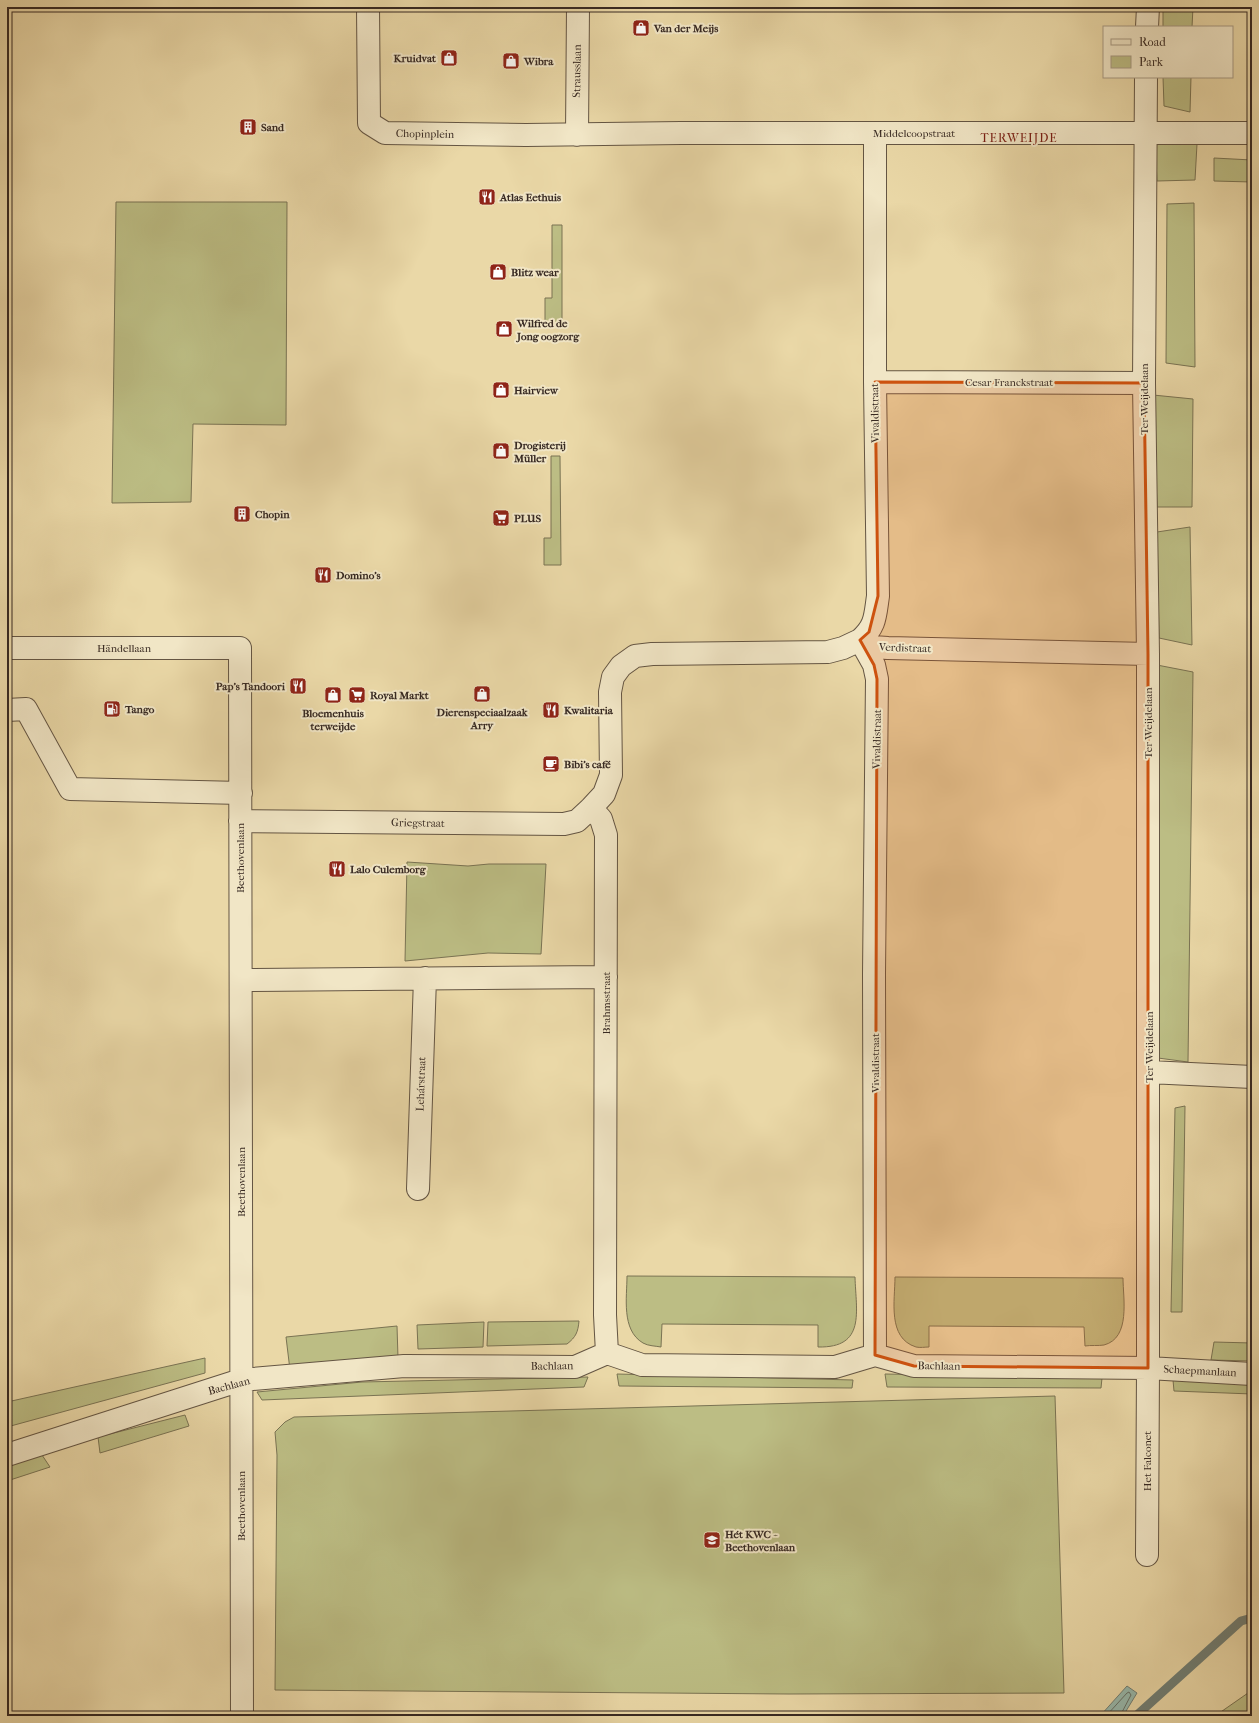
<svg xmlns="http://www.w3.org/2000/svg" width="1259" height="1723" viewBox="0 0 1259 1723" font-family="'IM FELL French Canon',serif">
	<style>
		.green { fill: #bcbd84; stroke: #7a7353 }
		.water { fill: #98b9ac; stroke: #717f75 }
		.lines { fill: none; stroke-linecap: round; stroke-linejoin: round }
		.shore { stroke: #687167; stroke-width: 1 }
		.stream { stroke: #717f75; stroke-width: 9 }
		.minor-casing { stroke: #645543; stroke-width: 24 }
		.minor { stroke: #f1e6c6; stroke-width: 22 }
		.marked { fill: #cd520f; fill-opacity: 0.2; stroke: #cd520f; stroke-width: 3; stroke-linejoin: round }
		.labels { text-anchor: middle; dominant-baseline: central; stroke-width: 4; stroke-linejoin: round; paint-order: stroke }
		.poi-label { font-size: 11px; font-weight: bold; fill: #372922; stroke: #f1e6c6; text-anchor: start }
		.street-label { font-size: 11px; fill: #372922; stroke: #f1e6c6 }
		.neighbourhood-label { font-size: 12px; letter-spacing: 1px; fill: #7a1f14; stroke: #f1e6c6 }
	</style>
	<rect width="100%" height="100%" fill="#ead8a7"/>
	<filter id="stains"><feTurbulence type="fractalNoise" baseFrequency=".005" numOctaves="4"/><feColorMatrix values="0 0 0 0 .2 0 0 0 0 .09 0 0 0 0 .02 0 0 0 .5 -.17"/></filter>
	<radialGradient id="worn" r=".72"><stop offset=".6" stop-color="#630" stop-opacity="0"/><stop offset="1" stop-color="#630" stop-opacity=".3"/></radialGradient>
	<path class="green" d="M1163 7H1193L1192 27H1163Z
		M1163 77H1191L1190 112 1164 106Z
		M1155 140 1197 144 1195 180 1157 181Z
		M1214 158 1252 160V182L1214 181Z
		M116 202H287L286 425 193 424 191 502 112 503Z
		M1194 203 1195 367 1166 363 1167 204Z
		M552 225H562V324H545V298H552Z
		M1153 395 1193 399 1192 507H1157Z
		M551 456H560L561 565H544V538H551Z
		M1190 527 1192 645 1159 638 1157 532Z
		M1157 665 1193 672 1188 1062 1158 1058Z
		M407 862 468 866 489 864H546L541 954 488 953 405 961Z
		M1185 1106 1182 1312H1171L1175 1108Z
		M627 1276 855 1277C856 1312 866 1348 818 1347V1325L662 1324 661 1347C656 1346 648 1346 643 1343 621 1330 627 1297 627 1276Z
		M895 1277 1123 1278C1123 1298 1131 1338 1104 1345 1098 1346 1091 1345 1085 1346L1084 1327 929 1326V1347C925 1347 920 1348 916 1347 887 1338 895 1300 895 1277Z
		M579 1321C578 1332 576 1337 567 1344L487 1346 488 1322Z
		M484 1322 483 1347 418 1349 417 1325Z
		M397 1326 398 1358 290 1370 286 1337Z
		M1214 1342 1252 1343V1361L1211 1360Z
		M205 1358V1373L7 1427V1402Z
		M617 1374 853 1380 852 1388 619 1386Z
		M885 1374 1102 1378 1101 1388 887 1387Z
		M588 1377 584 1387 262 1400 257 1392 362 1382Z
		M1173 1380 1252 1384V1394L1174 1391Z
		M1055 1396 1064 1693 789 1694 275 1690 277 1455 275 1432 285 1422 294 1417Z
		M185 1415 189 1426 100 1453 98 1437Z
		M42 1455 50 1467 7 1481V1466Z
		M1252 1691V1716H1215L1248 1693Z"/>
	<path class="water" d="M1127 1686 1137 1693 1123 1716H1100Z"/>
	<g class="lines">
		<path class="shore" d="M1106 1716 1127 1693 1129 1692 1131 1695 1120 1716"/>
		<path class="stream" d="M1137 1715 1241 1621 1252 1618"/>
		<g class="minor-casing">
			<path id="minor" d="M368 7 369 123 385 133 526 135 681 133H1252
				M1147 27 1148 7
				M1146 77 1144 383 1148 654V1368L1147 1555
				M875 133V382L878 596C875 616 876 626 860 640L874 665 877 679 874 974 875 1355
				M577 135 578 7
				M875 382 1144 383
				M7 648H240L242 1716
				M7 710 26 709 70 789 241 793
				M591 808 601 819 606 835 605 1315 607 1353
				M240 821 564 824 577 821 591 808 604 794 611 775 610 692 613 677 621 666 635 656 652 654 828 652 843 648 860 640 872 647 888 648 1148 654
				M241 980 606 977
				M1149 1072 1252 1077
				M418 1189 425 978
				M7 1455 241 1380 404 1366 575 1367 607 1353 642 1365 835 1367 875 1355 914 1366 1148 1368 1252 1374"/>
		</g>
		<use href="#minor" class="minor"/>
	</g>
	<path class="marked" d="M875 382 1144 383 1148 654V1368L914 1366 875 1355 877 679 874 665 860 640 869 632 878 596Z"/>
	<defs>
		<g id="shop-square" transform="scale(0.9)"><rect x="-9" y="-9" width="18" height="18" rx="4" fill="#8f2418" stroke="#f1e6c6"/><path d="M-5-2.5h2.3a2.7 3.5 0 0 1 5.4 0H5L5.5 6h-11ZM-1.5-2.5h3a1.5 2.3 0 0 0-3 0Z" fill="#fff"/></g>
		<g id="building-square" transform="scale(0.9)"><rect x="-9" y="-9" width="18" height="18" rx="4" fill="#8f2418" stroke="#f1e6c6"/><path d="M-4-6H4V6H1V3H-1V6H-4ZM-2.5-4.3h1.7v1.8h-1.7ZM.8-4.3h1.7v1.8H.8ZM-2.5-1h1.7V.8h-1.7ZM.8-1h1.7V.8H.8Z" fill="#fff"/></g>
		<g id="restaurant-square" transform="scale(0.9)"><rect x="-9" y="-9" width="18" height="18" rx="4" fill="#8f2418" stroke="#f1e6c6"/><path d="M-5-6h1v4h1v-4h1v4h1v-4h1v5L-1.5 .5V6h-2V.5L-5-1ZM5-6V6H3V1.5H1.5Q1.5-4 5-6Z" fill="#fff"/></g>
		<g id="supermarket-square" transform="scale(0.9)"><rect x="-9" y="-9" width="18" height="18" rx="4" fill="#8f2418" stroke="#f1e6c6"/><path d="M-6-5.5h2.5l.6 2H6L4.5 2H-2.5L-4.4-4H-6ZM-1.5 3.2a1.3 1.3 0 1 0 .1 0ZM3 3.2a1.3 1.3 0 1 0 .1 0Z" fill="#fff"/></g>
		<g id="fuel-square" transform="scale(0.9)"><rect x="-9" y="-9" width="18" height="18" rx="4" fill="#8f2418" stroke="#f1e6c6"/><path d="M-5.5-6h7V0h2V4h1.3V-2.5L3-4.5l.8-.8L6-3V5H2.5V1h-1V6h-7ZM-4.2-4.7v3.2H.2V-4.7Z" fill="#fff"/></g>
		<g id="cafe-square" transform="scale(0.9)"><rect x="-9" y="-9" width="18" height="18" rx="4" fill="#8f2418" stroke="#f1e6c6"/><path d="M-5.5-4.5H6V0H3Q3 3.5 0 3.5H-2.5Q-5.5 3.5-5.5 0ZM3-3.2v2h1.7v-2ZM-6 4.5H4V6H-6Z" fill="#fff"/></g>
		<g id="school-square" transform="scale(0.9)"><rect x="-9" y="-9" width="18" height="18" rx="4" fill="#8f2418" stroke="#f1e6c6"/><path d="M0-5L7-2L0 1L-7-2ZM-4 1L0 2.5L4 1V4Q0 6-4 4Z" fill="#fff"/></g>
	</defs>
	<g fill-rule="evenodd">
		<use href="#shop-square" x="641" y="28"/>
		<use href="#shop-square" x="449" y="58"/>
		<use href="#shop-square" x="511" y="61"/>
		<use href="#building-square" x="248" y="127"/>
		<use href="#restaurant-square" x="487" y="197"/>
		<use href="#shop-square" x="498" y="272"/>
		<use href="#shop-square" x="504" y="329"/>
		<use href="#shop-square" x="501" y="390"/>
		<use href="#shop-square" x="501" y="451"/>
		<use href="#building-square" x="242" y="514"/>
		<use href="#supermarket-square" x="501" y="518"/>
		<use href="#restaurant-square" x="323" y="575"/>
		<use href="#restaurant-square" x="298" y="686"/>
		<use href="#shop-square" x="482" y="694"/>
		<use href="#shop-square" x="333" y="695"/>
		<use href="#supermarket-square" x="357" y="695"/>
		<use href="#fuel-square" x="112" y="709"/>
		<use href="#restaurant-square" x="551" y="710"/>
		<use href="#cafe-square" x="551" y="764"/>
		<use href="#restaurant-square" x="337" y="869"/>
		<use href="#school-square" x="712" y="1540"/>
	</g>
	<g class="labels">
		<g class="poi-label">
			<text x="654" y="28">Van der Meijs</text>
			<text x="436" y="58" text-anchor="end">Kruidvat</text>
			<text x="524" y="61">Wibra</text>
			<text x="261" y="127">Sand</text>
			<text x="500" y="197">Atlas Eethuis</text>
			<text x="511" y="272">Blitz wear</text>
			<text x="517" y="323">Wilfred de<tspan x="517" dy="13">Jong oogzorg</tspan></text>
			<text x="514" y="390">Hairview</text>
			<text x="514" y="445">Drogisterij<tspan x="514" dy="13">Müller</tspan></text>
			<text x="255" y="514">Chopin</text>
			<text x="514" y="518">PLUS</text>
			<text x="336" y="575">Domino's</text>
			<text x="285" y="686" text-anchor="end">Pap's Tandoori</text>
			<text x="370" y="695">Royal Markt</text>
			<text x="125" y="709">Tango</text>
			<text x="564" y="710">Kwalitaria</text>
			<text x="482" y="712" text-anchor="middle">Dierenspeciaalzaak<tspan x="482" dy="13">Arry</tspan></text>
			<text x="333" y="713" text-anchor="middle">Bloemenhuis<tspan x="333" dy="13">terweijde</tspan></text>
			<text x="564" y="764">Bibi's café</text>
			<text x="350" y="869">Lalo Culemborg</text>
			<text x="725" y="1534">Hét KWC -<tspan x="725" dy="13">Beethovenlaan</tspan></text>
		</g>
		<g class="street-label">
			<text transform="translate(577 71) rotate(-89)">Strausslaan</text>
			<text x="914" y="133">Middelcoopstraat</text>
			<text transform="translate(425 134) rotate(1)">Chopinplein</text>
			<text x="1009" y="382">Cesar Franckstraat</text>
			<text transform="translate(1144 399) rotate(-90)">Ter Weijdelaan</text>
			<text transform="translate(875 413) rotate(-91)">Vivaldistraat</text>
			<text x="124" y="648">Händellaan</text>
			<text transform="translate(905 648) rotate(2)">Verdistraat</text>
			<text transform="translate(1148 723) rotate(-90)">Ter Weijdelaan</text>
			<text transform="translate(877 739) rotate(-89)">Vivaldistraat</text>
			<text transform="translate(418 823) rotate(1)">Griegstraat</text>
			<text transform="translate(240 858) rotate(-90)">Beethovenlaan</text>
			<text transform="translate(606 1003) rotate(-90)">Brahmsstraat</text>
			<text transform="translate(1149 1047) rotate(-90)">Ter Weijdelaan</text>
			<text transform="translate(875 1063) rotate(-90)">Vivaldistraat</text>
			<text transform="translate(421 1084) rotate(-88)">Lehárstraat</text>
			<text transform="translate(241 1182) rotate(-90)">Beethovenlaan</text>
			<text transform="translate(552 1366) rotate(-1)">Bachlaan</text>
			<text transform="translate(939 1366) rotate(1)">Bachlaan</text>
			<text transform="translate(1200 1371) rotate(3)">Schaepmanlaan</text>
			<text transform="translate(229 1386) rotate(-15)">Bachlaan</text>
			<text transform="translate(1147 1461) rotate(-90)">Het Falconet</text>
			<text transform="translate(241 1506) rotate(-90)">Beethovenlaan</text>
		</g>
		<g class="neighbourhood-label">
			<text x="1019" y="138">TERWEIJDE</text>
		</g>
	</g>
	<rect width="1259" height="1723" fill="none" stroke="#ead8a7" stroke-width="24"/>
	<rect x="8" y="8" width="1243" height="1707" fill="none" stroke="#372922" stroke-width="2"/>
	<rect x="12" y="12" width="1235" height="1699" fill="none" stroke="#372922"/>
	<rect x="1103" y="26" width="130" height="52" fill="#f1e6c6" stroke="#a79a84"/>
	<rect x="1111" y="39" width="20" height="6" fill="#f1e6c6" stroke="#a79a84"/>
	<text x="1139" y="46" font-size="12" fill="#372922">Road</text>
	<rect x="1111" y="56" width="20" height="12" fill="#bcbd84" stroke="#a79a84"/>
	<text x="1139" y="66" font-size="12" fill="#372922">Park</text>
	<rect width="100%" height="100%" filter="url(#stains)"/>
	<rect width="100%" height="100%" fill="url(#worn)"/>
</svg>
